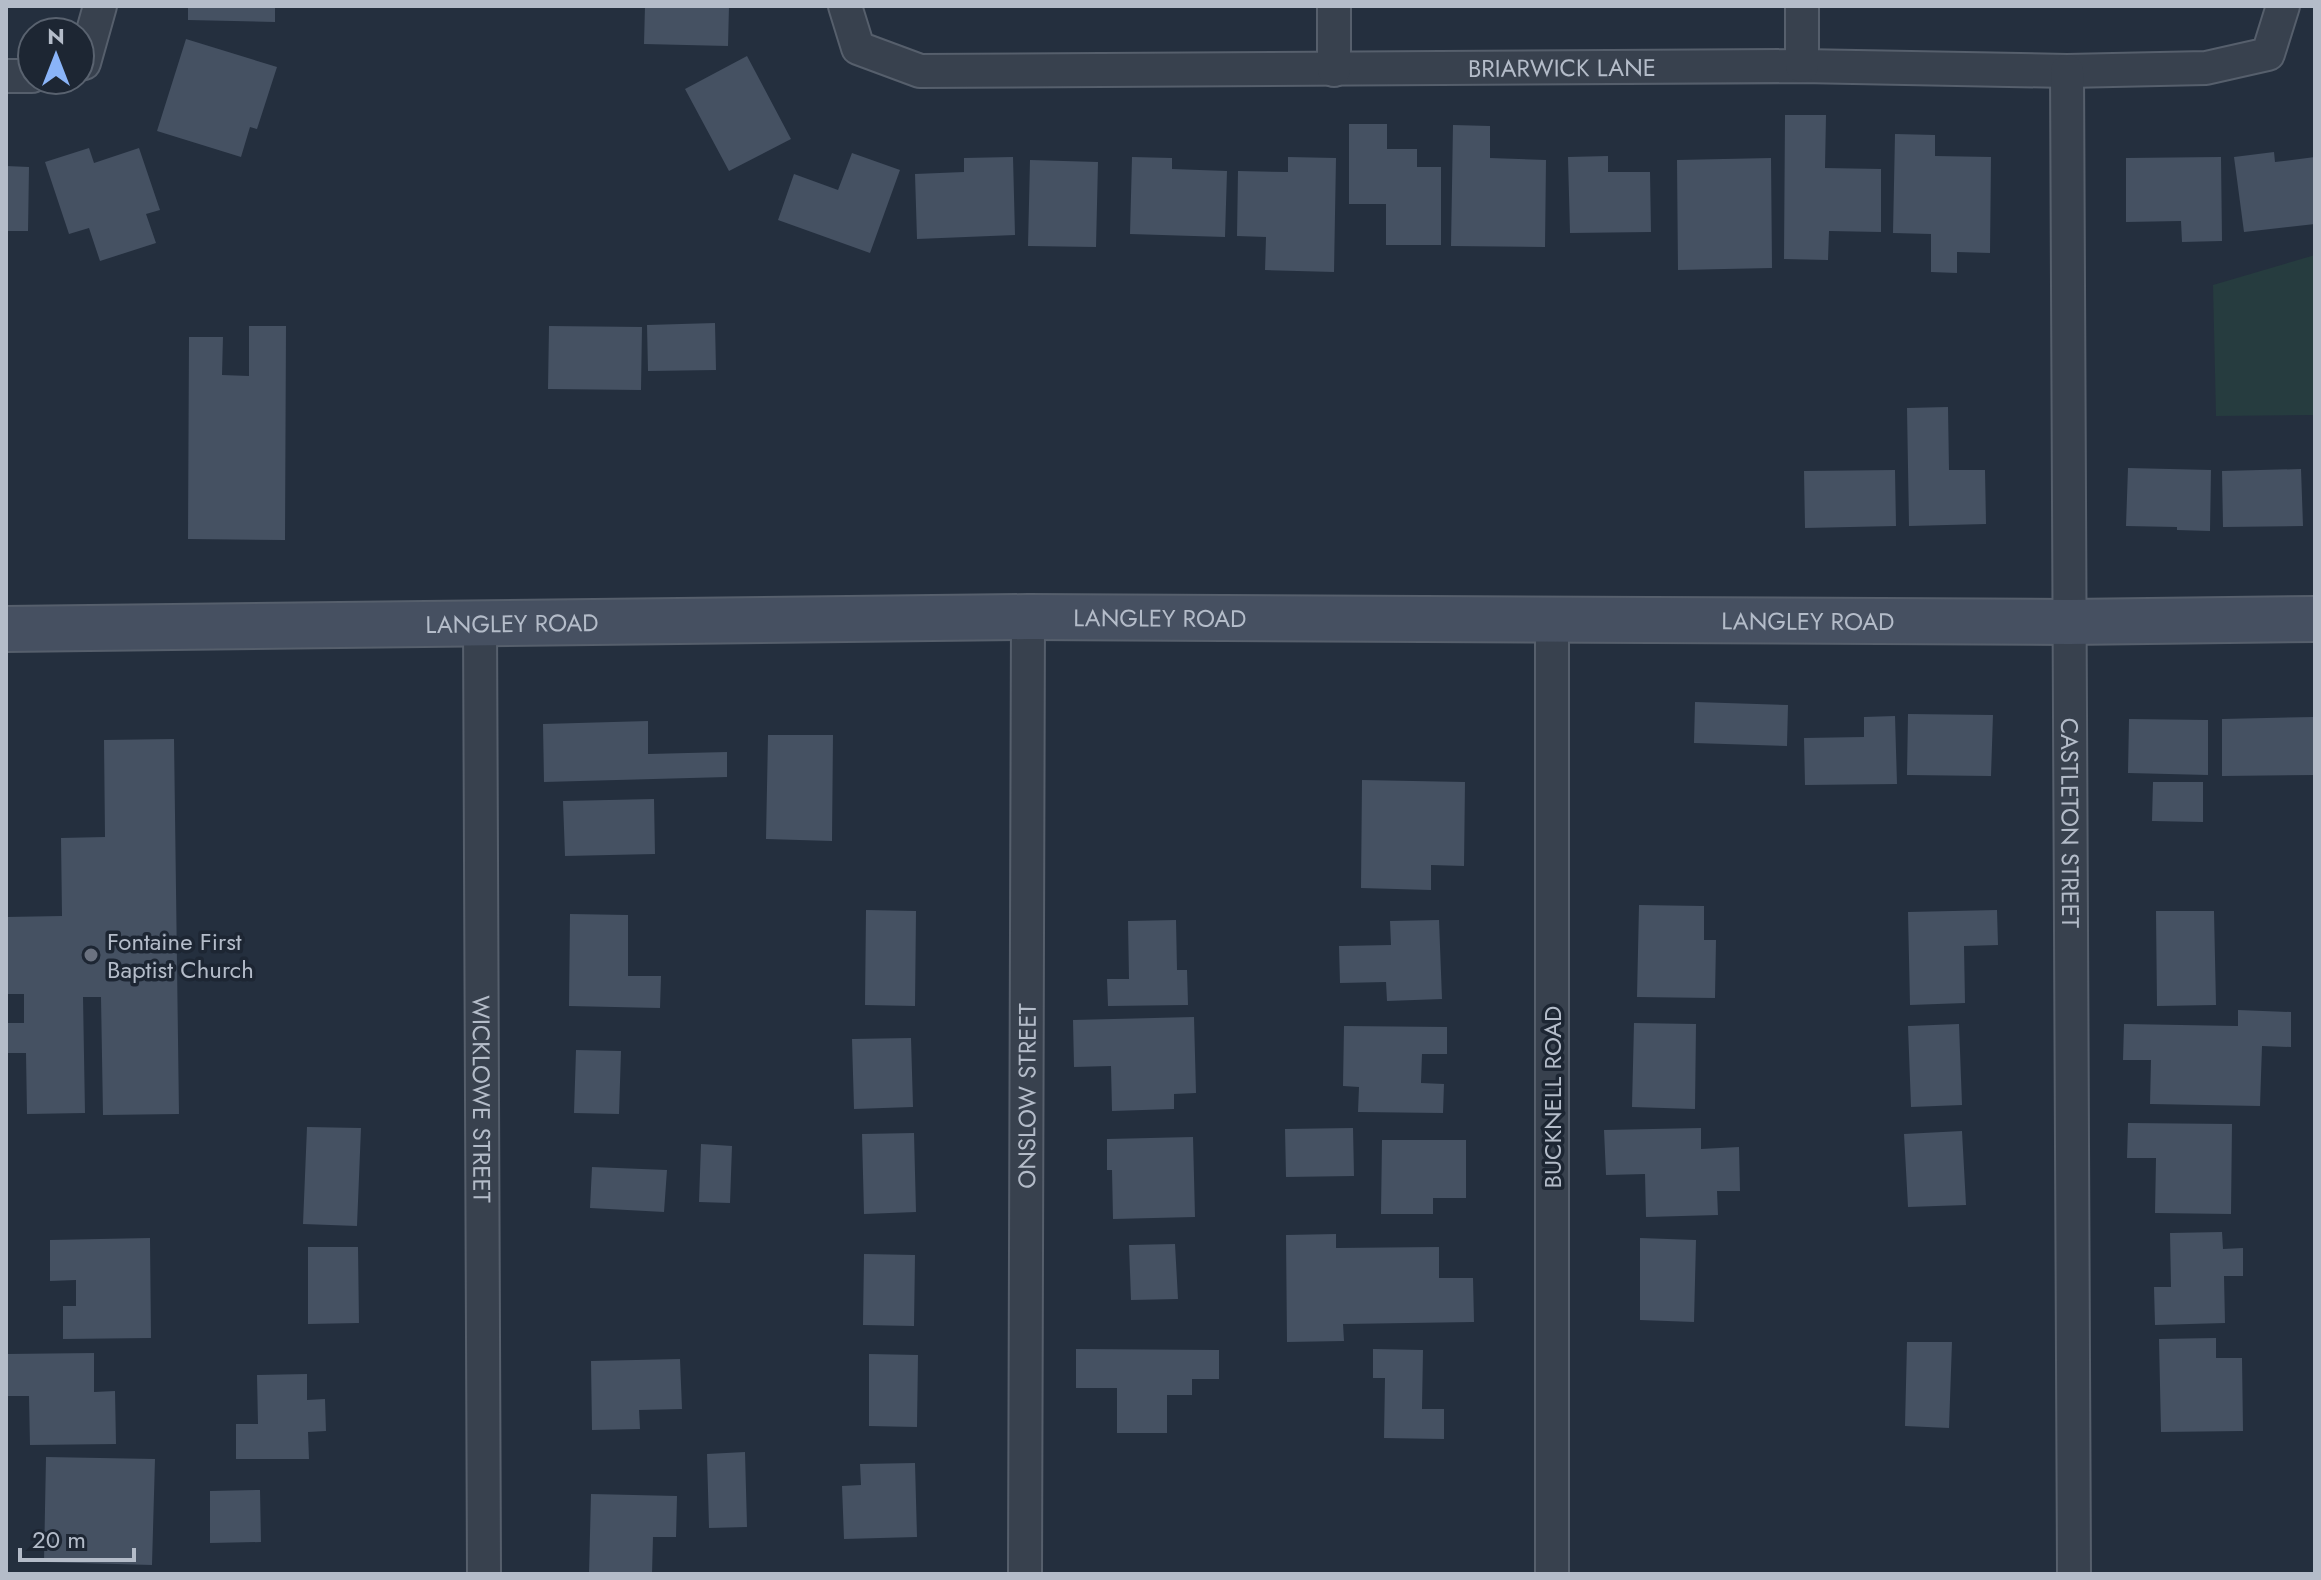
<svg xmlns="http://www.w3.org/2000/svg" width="2321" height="1580" viewBox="0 0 2321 1580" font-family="Jost,sans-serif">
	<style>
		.green { fill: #263c3f }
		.building { fill: #455162 }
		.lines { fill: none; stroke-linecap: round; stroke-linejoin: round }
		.street-casing { stroke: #565f6c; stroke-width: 36 }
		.secondary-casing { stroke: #565f6c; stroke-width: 48 }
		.street { stroke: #38414e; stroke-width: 32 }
		.secondary { stroke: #465061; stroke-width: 44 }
		.worship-dot { fill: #6b7280; stroke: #1d2633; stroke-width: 3 }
		.labels { text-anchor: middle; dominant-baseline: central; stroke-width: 7; stroke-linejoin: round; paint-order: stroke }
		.street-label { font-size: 24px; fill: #b4bcc9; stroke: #1d2633 }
		.poi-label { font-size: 24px; fill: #b4bcc9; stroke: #1d2633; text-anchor: start }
	</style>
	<rect width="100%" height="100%" fill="#242f3e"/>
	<path class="green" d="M2315 255V415L2216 416 2213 285Z"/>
	<path class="building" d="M188 6H275V22L188 20Z
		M645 6H729L728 46 644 44Z
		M186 39 277 67 257 129 250 127 241 157 157 131Z
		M747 56 791 139 729 171 685 89Z
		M1785 115H1826L1825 168 1881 169V232L1829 231 1828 260 1784 259Z
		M1349 124H1387V149H1417V167H1441V245H1386V204H1349Z
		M1453 125 1490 126V158L1546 160 1545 247 1451 246Z
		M1895 134 1935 135V156L1991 157 1990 253 1957 252V273L1931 272V234L1893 233Z
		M89 148 94 163 139 148 160 210 146 214 156 243 100 261 89 228 69 234 45 162Z
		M2274 152 2275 162 2315 157V224L2244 232 2234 157Z
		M852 153 900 170 870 253 778 220 794 174 838 190Z
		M1608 156V172H1650L1651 232 1570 233 1568 157Z
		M1013 157 1015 235 917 239 915 174 964 172V158Z
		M1132 157 1172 158V169L1227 171 1225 237 1130 234Z
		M1288 157 1336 158 1334 272 1265 270 1266 237 1237 236 1238 171 1288 172Z
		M2221 157 2222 241 2182 242 2181 221 2126 222V158Z
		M1771 158 1772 268 1678 270 1677 160Z
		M1030 160 1098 162 1096 247 1028 246Z
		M6 166 29 167 28 231H6Z
		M715 323 716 370 648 371 647 325Z
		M249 326H286L285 540 188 539 189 337H223L222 375 249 376Z
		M549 326 642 327 641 390 548 389Z
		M1948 407 1949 470H1985L1986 524 1909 526 1907 408Z
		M2128 468 2211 470 2210 531 2177 530V527L2126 526Z
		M2301 469 2303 526 2223 527 2222 471Z
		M1895 470 1896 526 1805 528 1804 471Z
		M1695 702 1788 705 1787 746 1694 743Z
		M1908 714 1993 715 1991 776 1907 775Z
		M1895 716 1897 784 1805 785 1804 738 1864 737V717Z
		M2315 717V775L2222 776V719Z
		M2129 719 2208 720V775L2128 773Z
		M648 721V754L727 752V777L544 782 543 724Z
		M768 735H833L832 841 766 839Z
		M174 739 179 1114 103 1115 101 997H83L85 1113 27 1114 26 1053H6V1023H24V994H6V917L62 916 61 838 105 837 104 740Z
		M1362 780 1465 782 1464 866 1431 865V890L1361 888Z
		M2153 782H2203V822L2152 821Z
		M654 799 655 854 565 856 563 801Z
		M1639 905 1704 906V940H1716L1715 998 1637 997Z
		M866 910 916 911 915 1006 865 1005Z
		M1997 910 1998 945 1964 946 1965 1003 1910 1005 1908 912Z
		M2156 911H2214L2216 1005 2157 1006Z
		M570 914 628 915V976H661L660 1008 569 1006Z
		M1176 920 1177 970H1187L1188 1005 1108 1006 1107 979H1129L1128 921Z
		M1439 920 1442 999 1387 1001 1386 982 1340 983 1339 946 1391 945 1390 921Z
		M2238 1010 2291 1012V1047L2262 1046 2260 1106 2150 1104 2151 1060H2123L2124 1024 2238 1026Z
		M1194 1017 1196 1093 1174 1094V1109L1112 1111 1111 1066 1074 1067 1073 1020Z
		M1634 1023 1696 1024 1695 1109 1632 1107Z
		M1959 1024 1962 1105 1911 1107 1908 1026Z
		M1344 1026 1447 1027V1054H1422L1421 1083 1444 1084 1443 1113 1358 1112 1359 1087 1343 1086Z
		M911 1038 913 1107 854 1109 852 1039Z
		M576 1050 621 1051 619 1114 574 1113Z
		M2128 1123 2232 1124 2231 1214 2155 1213 2156 1158H2127Z
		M307 1127 361 1128 357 1226 303 1224Z
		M1353 1128 1354 1176 1286 1177 1285 1129Z
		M1701 1128V1149L1739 1147 1740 1191H1717L1718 1215 1646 1217 1645 1174 1606 1175 1604 1130Z
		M1962 1131 1966 1205 1908 1207 1904 1134Z
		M914 1133 916 1212 864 1214 862 1134Z
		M1193 1137 1195 1217 1113 1219 1112 1170H1107V1139Z
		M1382 1140H1466V1198H1433V1214H1381Z
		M701 1144 732 1146 730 1203 699 1202Z
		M592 1167 667 1170 664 1212 590 1208Z
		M2222 1232 2223 1249 2243 1248V1276H2224L2225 1323 2155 1325 2154 1287H2171L2170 1233Z
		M1336 1234V1248L1439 1247V1278H1473L1474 1322 1343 1324 1344 1341 1287 1342 1286 1235Z
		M150 1238 151 1338 63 1339V1306H76V1280L50 1281V1240Z
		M1640 1238 1696 1240 1694 1322 1640 1320Z
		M1175 1244 1178 1299 1131 1300 1129 1245Z
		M308 1247H358L359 1323 308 1324Z
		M864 1254 915 1255 914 1326 863 1325Z
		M2216 1338V1358H2242L2243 1431 2161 1432 2159 1339Z
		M1907 1342H1952L1949 1428 1905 1426Z
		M1076 1349 1219 1350V1379H1192V1395H1167V1433H1117V1388H1076Z
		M1373 1349 1423 1350 1422 1409H1444V1439L1384 1438 1385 1378H1373Z
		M94 1353V1392L115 1391 116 1444 30 1445 29 1396H6V1354Z
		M869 1354 918 1355 917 1427 869 1426Z
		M680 1359 682 1409 639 1410 640 1429 592 1430 591 1361Z
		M307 1374V1400L325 1399 326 1431 308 1432 309 1459H236V1424H258L257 1375Z
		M745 1452 747 1527 709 1528 707 1454Z
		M46 1457 155 1459 152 1565 44 1562Z
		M915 1463 917 1537 844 1539 842 1486 861 1485 860 1464Z
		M260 1490 261 1542 210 1543V1491Z
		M591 1494 677 1496 676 1537H653L652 1574H589Z"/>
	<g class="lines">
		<g class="street-casing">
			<g id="street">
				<path id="s1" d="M845 6 858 48 920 71 1802 66 2067 71 2206 68 2268 54 2283 6"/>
				<path d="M80 64 84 63 100 6"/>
				<path d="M1802 66V6"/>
				<path d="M1334 70V6"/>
				<path id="s2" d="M2067 71 2074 1574"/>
				<path d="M6 76H32"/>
				<path d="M1552 620V1574"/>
				<path id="s3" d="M480 623 484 1574"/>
				<path id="s4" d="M1025 1574 1028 617"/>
			</g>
		</g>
		<g class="secondary-casing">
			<g id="secondary">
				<path id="s5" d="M6 629 1028 617 2069 622 2315 619"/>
			</g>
		</g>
		<use href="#street" class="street"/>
		<use href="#secondary" class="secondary"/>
	</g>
	<circle class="worship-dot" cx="91" cy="955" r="8"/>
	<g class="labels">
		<g class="street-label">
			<text stroke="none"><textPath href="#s1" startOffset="752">BRIARWICK LANE</textPath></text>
			<text stroke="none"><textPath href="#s5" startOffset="1154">LANGLEY ROAD</textPath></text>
			<text stroke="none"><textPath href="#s5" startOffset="1802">LANGLEY ROAD</textPath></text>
			<text stroke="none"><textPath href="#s5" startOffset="506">LANGLEY ROAD</textPath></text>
			<text stroke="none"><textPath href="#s2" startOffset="752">CASTLETON STREET</textPath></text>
			<text stroke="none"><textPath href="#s4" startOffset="478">ONSLOW STREET</textPath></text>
			<text transform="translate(1552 1097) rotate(-90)">BUCKNELL ROAD</text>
			<text stroke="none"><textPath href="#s3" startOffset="476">WICKLOWE STREET</textPath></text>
		</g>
		<g class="poi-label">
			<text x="107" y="941">Fontaine First<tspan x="107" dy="28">Baptist Church</tspan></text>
		</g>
	</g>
	<rect width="2321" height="1580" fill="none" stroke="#b4bcc9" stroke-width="16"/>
	<g transform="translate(56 56)"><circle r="38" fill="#1d2633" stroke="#59626f" stroke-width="2"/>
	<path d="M0-6L14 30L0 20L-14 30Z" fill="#8ab4f8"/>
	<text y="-12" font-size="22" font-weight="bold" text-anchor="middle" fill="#b4bcc9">N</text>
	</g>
	<path d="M20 1548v12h114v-12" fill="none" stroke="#b4bcc9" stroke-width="4"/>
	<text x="32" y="1548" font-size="24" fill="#b4bcc9" stroke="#1d2633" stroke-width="6" paint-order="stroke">20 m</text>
</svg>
